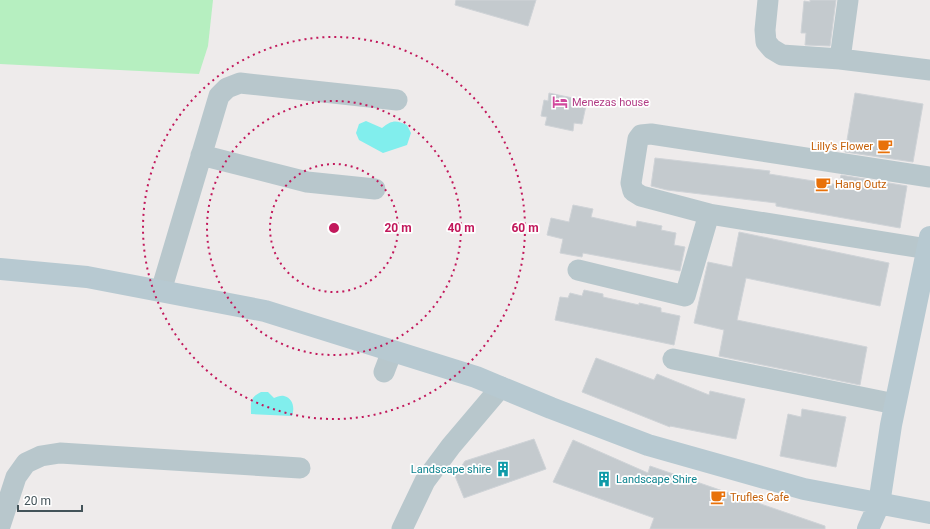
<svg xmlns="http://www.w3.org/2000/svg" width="930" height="529" viewBox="0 0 930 529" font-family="Roboto,sans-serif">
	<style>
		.green { fill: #b6efc0 }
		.water { fill: #81eeed }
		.building { fill: #c4cace; stroke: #cfd3d7 }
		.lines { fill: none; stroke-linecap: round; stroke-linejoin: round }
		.street { stroke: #b8c7cc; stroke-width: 21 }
		.secondary { stroke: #b7c9d1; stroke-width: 22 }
		.ring { fill: none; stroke: #c2185b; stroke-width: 2; stroke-dasharray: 2 4 }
		.labels { text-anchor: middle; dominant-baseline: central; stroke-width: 3.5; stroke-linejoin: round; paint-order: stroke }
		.hotel-label { font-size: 11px; fill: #b23c85; stroke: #fff; text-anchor: start }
		.food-label { font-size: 11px; fill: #c56008; stroke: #fff; text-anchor: start }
		.culture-label { font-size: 11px; fill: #0d838f; stroke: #fff; text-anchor: end }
		.centre { fill: #c2185b; stroke: #fff; stroke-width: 2 }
		.ring-label { font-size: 12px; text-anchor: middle; font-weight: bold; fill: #c2185b; stroke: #fff; stroke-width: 3.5; stroke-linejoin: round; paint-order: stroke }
	</style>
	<rect width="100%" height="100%" fill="#eeebeb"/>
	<path class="green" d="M0 0H213L208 46 199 74 0 64Z"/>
	<path class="water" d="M366 121 382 128C392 120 396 120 407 125L411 133 407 145 383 153 359 140 356 133 359 124Z
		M261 392H268L274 398C277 397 281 395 284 396 293 398 295 408 292 416L251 414C251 403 249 398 261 392Z"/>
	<path class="building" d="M456 0H536L528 26 455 5Z
		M810 0H836L830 46 805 45 806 33H801L804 1 810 2Z
		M549 93 587 101 582 124 574 123 573 131 545 125 547 117 541 116 544 100 548 101Z
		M855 93 923 104 913 162 845 152Z
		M655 158 770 171 769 174 839 185 841 175 907 186 900 228 776 206V203L667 190 651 186Z
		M573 205 593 209 591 217 636 227 637 221 662 226 661 230 676 233 674 245 685 247 680 271 583 253 582 257 560 253 563 239 547 235 551 218 569 222Z
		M739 232 889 263 880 306 746 278 737 320 867 347 860 385 719 356 724 330 694 323 708 262 732 267Z
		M584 290 603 294V297L639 305V303L661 308V312L680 316 674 345 555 320 560 297 568 298 570 293 582 296Z
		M596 358 654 380 657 374 709 395 710 391 745 399 736 439 670 426V427L582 392Z
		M802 409 846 417 836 467 780 456 788 414 801 417Z
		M534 439 546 469 464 498 455 476 465 461Z
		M573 440 648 473 650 466 825 526V529H650L654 518 553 482Z"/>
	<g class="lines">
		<path class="street" d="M768 0 765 30 766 42 772 49 782 55 840 59
			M848 0 840 59 930 70
			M201 155 307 182 375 189
			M709 214 641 196 633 191 631 183 638 139 641 135 651 134 930 177
			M578 270 685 296 709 214 928 249
			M161 291 219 96 227 88 240 83 397 100
			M673 359 895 404
			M384 372 392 351
			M0 526 16 477 26 463 41 456 60 453 300 468
			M402 529 425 481 451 446 501 387"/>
		<path class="secondary" d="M0 269 87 277 265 311 476 377 551 408 648 445 804 489 930 513
			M868 529 879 504 891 425 930 237"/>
	</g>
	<g class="ring">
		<circle cx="334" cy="228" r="64"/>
		<circle cx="334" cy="228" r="127"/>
		<circle cx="334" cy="228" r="191"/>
	</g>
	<defs>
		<g id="hotel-bare" transform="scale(1.2)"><path d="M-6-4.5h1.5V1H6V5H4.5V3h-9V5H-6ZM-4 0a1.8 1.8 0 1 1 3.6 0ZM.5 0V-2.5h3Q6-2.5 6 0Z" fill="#d1479c" stroke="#fff" stroke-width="2.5" paint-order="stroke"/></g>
		<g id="cafe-bare" transform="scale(1.2)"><path d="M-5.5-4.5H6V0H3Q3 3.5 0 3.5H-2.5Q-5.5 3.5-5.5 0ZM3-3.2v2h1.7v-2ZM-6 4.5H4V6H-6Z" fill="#e8710a" stroke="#fff" stroke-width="2.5" paint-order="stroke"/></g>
		<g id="building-bare" transform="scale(1.2)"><path d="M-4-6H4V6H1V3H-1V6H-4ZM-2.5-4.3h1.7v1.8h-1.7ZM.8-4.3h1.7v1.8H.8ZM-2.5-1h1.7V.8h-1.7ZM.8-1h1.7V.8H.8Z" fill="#0f9aa8" stroke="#fff" stroke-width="2.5" paint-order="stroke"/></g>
	</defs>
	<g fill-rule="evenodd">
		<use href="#hotel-bare" x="560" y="102"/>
		<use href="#cafe-bare" x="885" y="146"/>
		<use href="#cafe-bare" x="823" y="184"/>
		<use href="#building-bare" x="503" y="469"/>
		<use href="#building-bare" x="604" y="479"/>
		<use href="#cafe-bare" x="718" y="497"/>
	</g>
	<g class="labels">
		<g class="hotel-label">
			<text x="572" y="102">Menezas house</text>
		</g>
		<g class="food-label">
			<text x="873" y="146" text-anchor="end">Lilly's Flower</text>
			<text x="835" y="184">Hang Outz</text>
			<text x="730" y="497">Trufles Cafe</text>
		</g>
		<g class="culture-label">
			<text x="491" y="469">Landscape shire</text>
			<text x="616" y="479" text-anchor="start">Landscape Shire</text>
		</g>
	</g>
	<circle cx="334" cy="228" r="6" class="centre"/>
	<g class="ring-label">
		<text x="398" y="232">20 m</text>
		<text x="461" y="232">40 m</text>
		<text x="525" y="232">60 m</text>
	</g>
	<path d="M18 505v6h64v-6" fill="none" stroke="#435359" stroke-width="2"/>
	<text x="24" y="505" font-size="12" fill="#435359" stroke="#ffffff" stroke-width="3" paint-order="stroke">20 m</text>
</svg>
